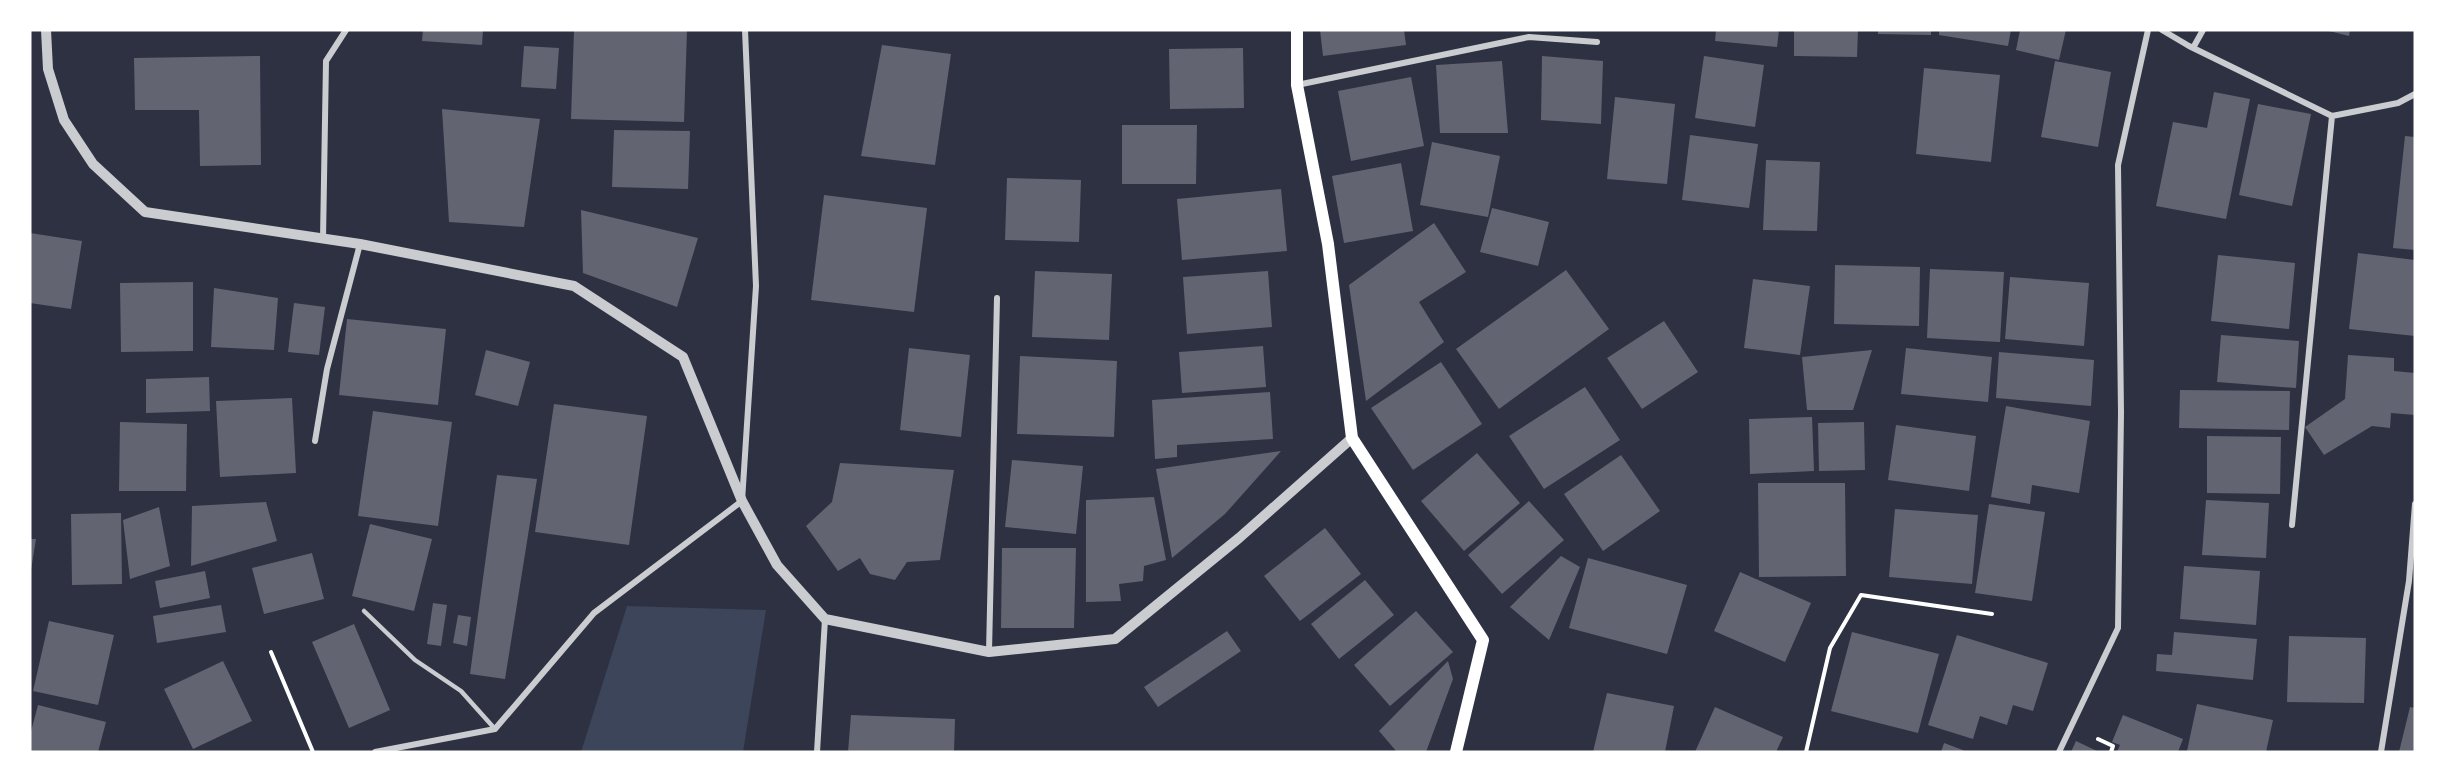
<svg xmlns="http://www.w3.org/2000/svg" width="2445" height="782" viewBox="0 0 2445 782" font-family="'Roboto Condensed',sans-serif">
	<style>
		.green { fill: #3c4559 }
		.building { fill: #626471 }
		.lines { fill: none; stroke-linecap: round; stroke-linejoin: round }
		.path { stroke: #fff; stroke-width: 4 }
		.service { stroke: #caccd0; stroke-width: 4.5 }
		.minor { stroke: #caccd0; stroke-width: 6 }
		.tertiary { stroke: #caccd0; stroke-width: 10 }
		.secondary { stroke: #fff; stroke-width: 12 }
	</style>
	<rect width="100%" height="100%" fill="#2d3142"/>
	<path class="green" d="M627 606 766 610 743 752H581Z"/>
	<path class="building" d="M423 30H483L482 45 422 41Z
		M574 30H687L684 122 571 119Z
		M1320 30H1404L1406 45 1323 56Z
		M1716 30H1779L1777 47 1715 41Z
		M1794 30H1858L1857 57 1794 56Z
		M1878 30H1931V35L1878 34Z
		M1939 30H2011L2008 46 1939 35Z
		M2020 30H2066L2059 60 2016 50Z
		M2325 30H2350L2349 36Z
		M882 45 951 54 935 165 861 156Z
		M524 46 559 48 556 89 521 87Z
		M1243 48 1244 108 1170 109 1169 49Z
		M260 56 261 165 200 166 199 110H135L134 58Z
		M1542 56 1603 61 1601 124 1541 120Z
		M1704 56 1764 65 1755 127 1695 118Z
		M1502 61 1508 133H1440L1436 65Z
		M2055 61 2111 72 2098 147 2041 137Z
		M1924 68 2000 75 1991 162 1916 154Z
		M1411 77 1424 146 1351 161 1338 91Z
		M2214 92 2250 99 2226 219 2156 206 2173 122 2207 128Z
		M1615 97 1675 104 1667 184 1607 179Z
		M2258 104 2311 114 2292 206 2239 195Z
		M442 109 540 119 524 227 449 222Z
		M1122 125H1197L1196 184H1122Z
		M614 130 690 131 688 189 612 187Z
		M1690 135 1758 144 1749 208 1682 200Z
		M2405 136 2415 137V250L2393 248Z
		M1432 142 1500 156 1488 217 1420 205Z
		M1766 160 1820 162 1817 231 1763 230Z
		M1401 163 1413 231 1344 243 1332 176Z
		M1007 178 1081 180 1079 242 1005 240Z
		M1281 189 1287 251 1182 260 1177 199Z
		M824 195 927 208 914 312 811 300Z
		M1492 208 1549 222 1538 266 1480 252Z
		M581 210 698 238 677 307 583 273Z
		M1434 223 1466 272 1419 302 1444 342 1366 401 1349 285Z
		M30 233 82 241 71 309 30 303Z
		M2358 253 2415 260V336L2349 329Z
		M2218 255 2295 263 2289 329 2211 321Z
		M1835 265 1920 267 1919 326 1834 324Z
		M1930 269 2004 272 2000 342 1927 338Z
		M1566 270 1609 329 1499 409 1456 349Z
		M1035 271 1112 274 1109 340 1032 337Z
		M1268 271 1272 327 1187 334 1183 277Z
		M2010 277 2089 283 2084 346 2005 339Z
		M1753 279 1810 286 1800 355 1744 348Z
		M193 282V351L121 352 120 283Z
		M214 288 278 298 274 350 211 347Z
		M294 303 325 307 319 355 288 352Z
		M347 319 446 329 438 405 339 395Z
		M1664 321 1698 372 1642 409 1607 358Z
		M2221 335 2299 341 2296 388 2217 382Z
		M1263 346 1266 387 1182 393 1179 352Z
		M909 348 970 355 961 437 900 430Z
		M1906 348 1992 357 1988 402 1901 394Z
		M486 350 530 362 518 406 475 395Z
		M1872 350 1853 410H1807L1802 357Z
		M1999 352 2094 360 2091 406 1996 398Z
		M2348 355 2394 358V371L2415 373V415L2391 413 2390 428 2372 426 2324 455 2305 427 2345 399Z
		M1020 356 1117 361 1114 437 1017 434Z
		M1441 362 1482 424 1413 470 1371 408Z
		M209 377 210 411 146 413V379Z
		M1585 387 1620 440 1544 489 1509 436Z
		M2180 390 2290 391 2289 430 2179 428Z
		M1270 392 1273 439 1177 445V457L1155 459 1152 400Z
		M292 398 296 473 220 477 216 401Z
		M554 404 647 416 629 545 535 532Z
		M2006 406 2090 421 2079 493 2032 485 2030 504 1991 497Z
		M373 411 452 422 438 526 358 516Z
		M1812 417 1814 471 1750 474 1749 419Z
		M120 422 187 424 186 491H119Z
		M1864 422 1865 470 1819 471 1818 423Z
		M1896 425 1976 436 1969 491 1888 480Z
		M2207 436 2281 437 2280 494 2207 493Z
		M1281 451 1225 514 1172 558 1156 469Z
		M1477 453 1520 503 1464 551 1421 501Z
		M1621 455 1660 511 1603 551 1564 494Z
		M1012 460 1083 466 1076 534 1005 527Z
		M840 463 954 470 940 560 907 562 895 580 870 574 860 558 838 571 806 526 832 502Z
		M497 475 537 479 505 679 470 674Z
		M1758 483H1845L1846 576 1759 577Z
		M1154 497 1166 560 1144 566 1143 581 1119 584 1121 601 1086 602V500Z
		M2206 500 2269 503 2266 558 2202 555Z
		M1529 501 1564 540 1502 594 1468 555Z
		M266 502 277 541 191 566 192 506Z
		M1989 504 2045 512 2032 601 1975 593Z
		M159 507 170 566 130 579 123 520Z
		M1895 509 1978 515 1972 584 1889 577Z
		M121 513 122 584 72 585 71 514Z
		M370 524 432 539 414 611 352 596Z
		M1325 528 1361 574 1300 621 1264 576Z
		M30 539H36L31 570H30Z
		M1002 548H1076L1074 628H1001Z
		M312 553 324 599 264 614 252 568Z
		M1561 556 1580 567 1549 640 1510 607Z
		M1588 558 1687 585 1667 654 1569 628Z
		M2184 566 2260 571 2256 625 2180 619Z
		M205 571 210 598 160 608 155 581Z
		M1740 572 1811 603 1785 662 1714 631Z
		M1365 580 1394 615 1339 659 1311 624Z
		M433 603 447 605 441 646 427 644Z
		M221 605 226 632 157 643 153 616Z
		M1416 611 1453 652 1390 706 1354 665Z
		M458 615 471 617 467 646 453 643Z
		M49 621 114 635 98 705 33 691Z
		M354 624 390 710 349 728 312 642Z
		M1227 631 1241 651 1158 707 1144 687Z
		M1852 632 1939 654 1918 733 1831 711Z
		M2174 632 2257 639 2253 680 2156 671 2157 654 2172 655Z
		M1957 635 2048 663 2033 711 2013 705 2007 725 1980 716 1973 739 1928 725Z
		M2289 636 2366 638 2364 703 2287 702Z
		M223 661 252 721 193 749 164 689Z
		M1448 661 1453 679 1426 752H1397L1379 731Z
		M1607 693 1674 706 1665 752H1593Z
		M2197 704 2273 720 2266 752 2187 751Z
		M38 705 106 722 98 752H30V735Z
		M1715 707 1783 737 1776 752H1695Z
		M2410 707 2415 708V752H2399Z
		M851 715 955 719 954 752H848Z
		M2123 715 2183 739 2178 752H2117L2120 745 2112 742Z
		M2076 741 2099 752H2071Z
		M1944 743 1968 752H1941Z"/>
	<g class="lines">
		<path class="path" d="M271 652 313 752
			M2098 739 2113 746 2111 752
			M1806 752 1830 648 1861 595 1992 614"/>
		<path class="service" d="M364 611 415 660 461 691 495 729"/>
		<path class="minor" d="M2162 30 2189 46 2332 116 2398 103 2415 94
			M2193 48 2203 30
			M1297 85 1529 37 1597 42
			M323 239 326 61 346 30
			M315 441 327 369 360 244
			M2292 525 2332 116
			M989 652 997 298
			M375 752 495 729 594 613 742 501 756 286 745 30
			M817 752 825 619
			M2059 752 2118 628 2121 413 2118 165 2148 30
			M2381 752 2409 581 2415 504"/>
		<path class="tertiary" d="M46 30 48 69 64 120 93 164 145 212 360 244 574 286 683 357 742 501 777 565 825 619 989 652 1115 639 1239 538 1352 438"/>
		<path class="secondary" d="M1297 30V85L1328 244 1352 438 1483 640 1456 752"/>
	</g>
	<rect width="2445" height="782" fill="none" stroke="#ffffff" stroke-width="63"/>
</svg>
